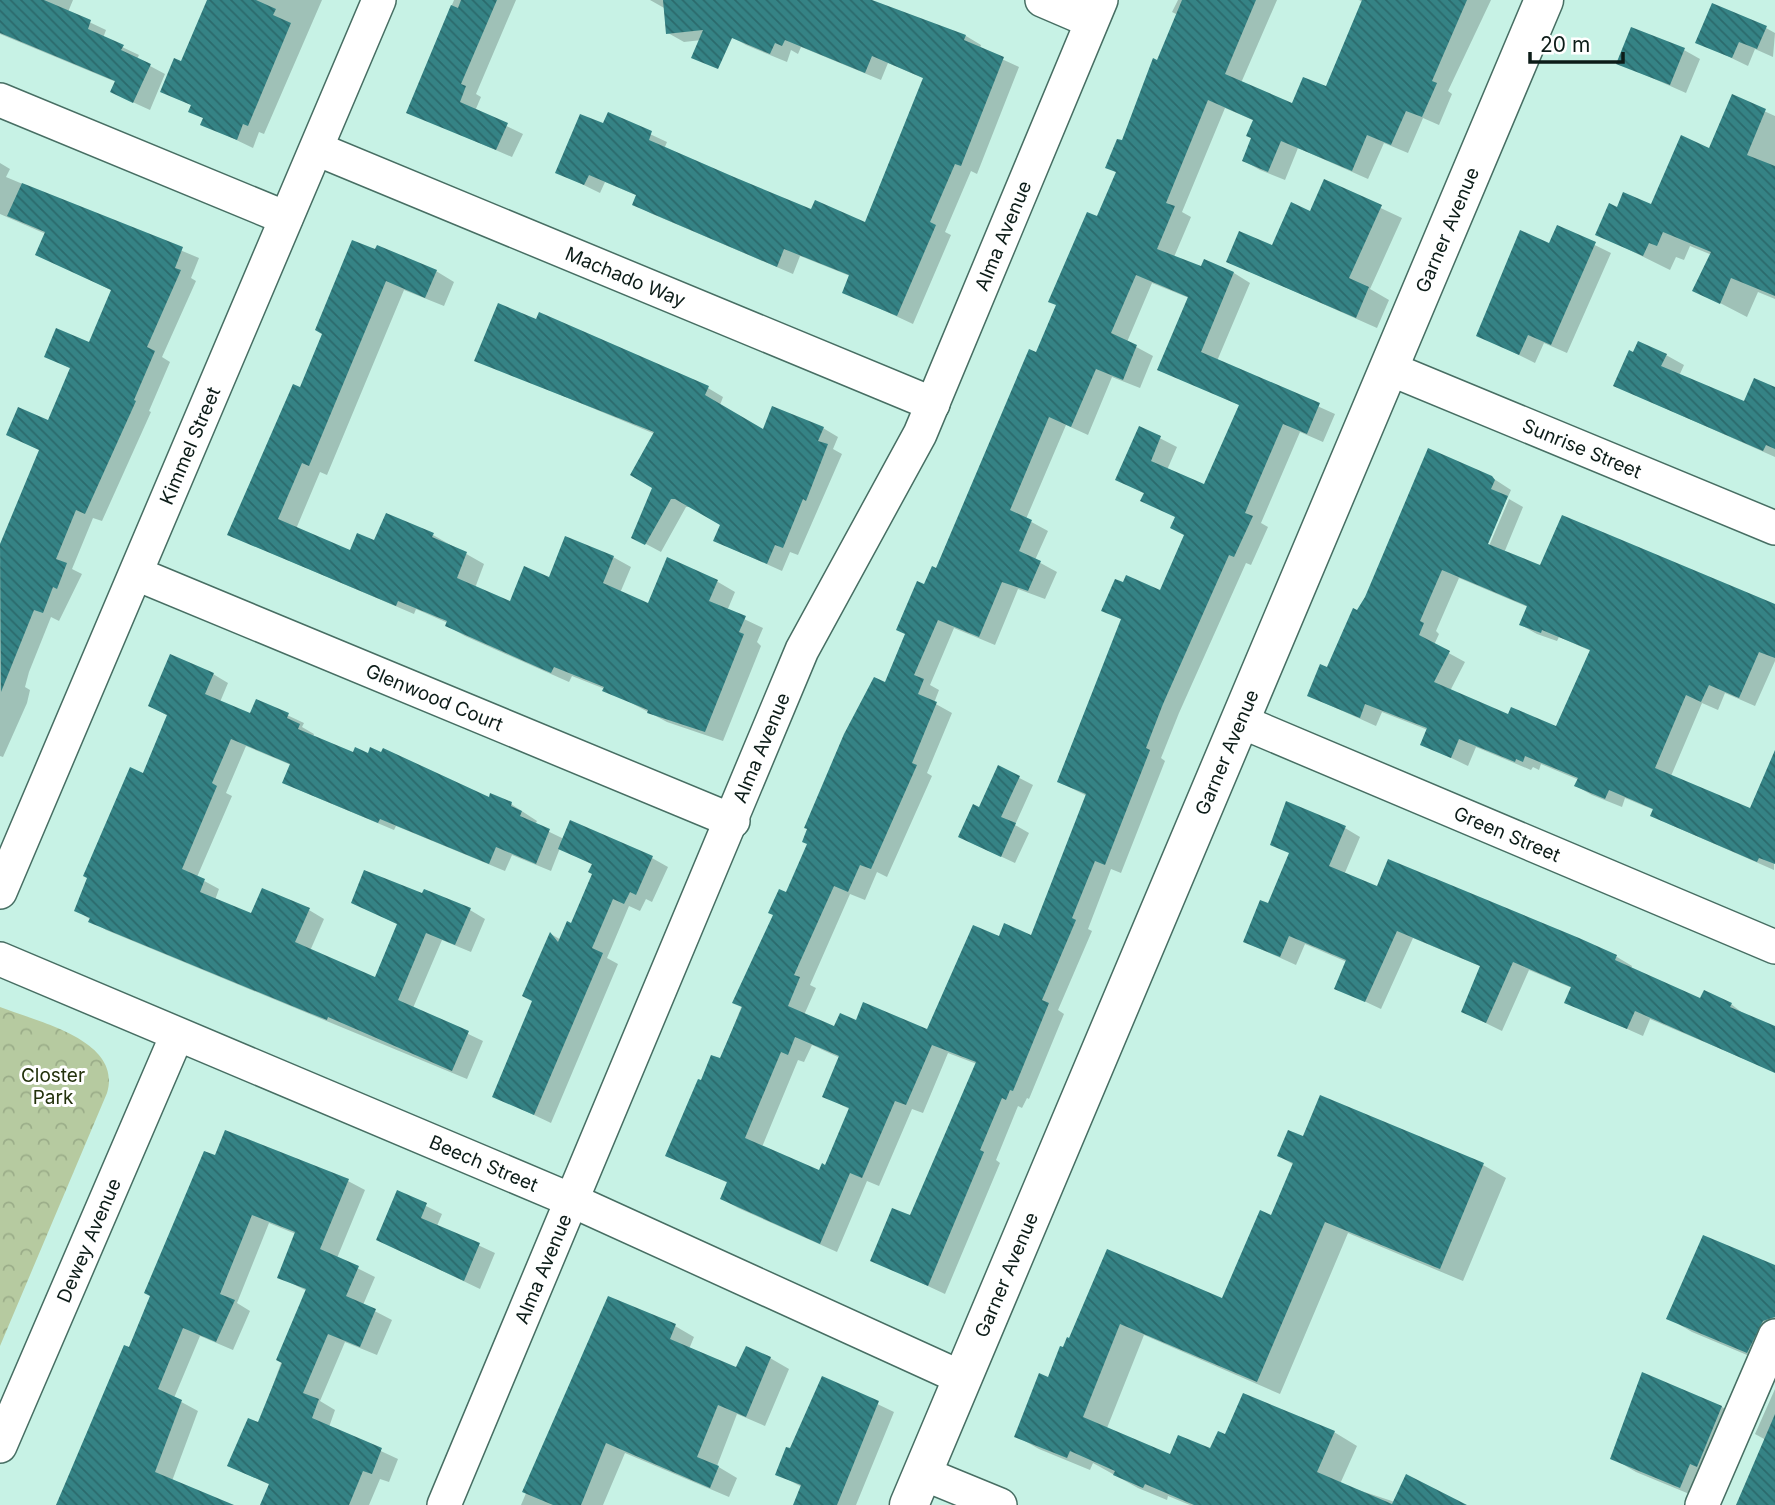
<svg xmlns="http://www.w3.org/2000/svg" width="1775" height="1505" viewBox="0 0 1775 1505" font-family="Inter,sans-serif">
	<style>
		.park { fill: url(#park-crowns) }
		.shadow { fill: #0003; fill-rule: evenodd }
		.building { fill: url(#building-back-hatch); fill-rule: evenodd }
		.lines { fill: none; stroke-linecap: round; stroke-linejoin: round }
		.street-casing { stroke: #476e63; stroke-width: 36 }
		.secondary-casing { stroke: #476e63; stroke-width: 41 }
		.street { stroke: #fff; stroke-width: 33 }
		.secondary { stroke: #fff; stroke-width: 38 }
		.labels { text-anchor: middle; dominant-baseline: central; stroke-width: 6; stroke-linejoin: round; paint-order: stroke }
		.street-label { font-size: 19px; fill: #0c1c18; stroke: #fff }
		.park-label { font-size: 19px; fill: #23320c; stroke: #fff }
	</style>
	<defs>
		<pattern id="park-crowns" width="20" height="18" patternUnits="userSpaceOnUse" patternTransform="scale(1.75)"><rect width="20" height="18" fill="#b6caa0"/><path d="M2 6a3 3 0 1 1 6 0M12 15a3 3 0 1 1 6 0" fill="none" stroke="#9bad89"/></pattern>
		<pattern id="building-back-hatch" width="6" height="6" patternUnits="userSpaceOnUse" patternTransform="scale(1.75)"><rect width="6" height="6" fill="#358385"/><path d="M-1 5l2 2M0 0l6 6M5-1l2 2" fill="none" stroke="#2b6a6c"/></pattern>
	</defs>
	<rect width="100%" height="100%" fill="#c7f2e5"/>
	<path class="park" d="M0 1007C38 1022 123 1040 107 1093L0 1346Z"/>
	<path class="shadow" d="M0 0H73L68 12 106 30 103 38 139 55 137 59 165 74 150 110 128 100 116 82 0 34Z
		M209 0H322L264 134 259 132 253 148 203 124 205 119 190 111 193 106 162 91 182 63Z
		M454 0H516L476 94 481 97 475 111 523 134 512 157 408 112Z
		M650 0H724L728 37 684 42 668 33 666 9Z
		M745 0H868L966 36 981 45 980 49 1019 67 977 174 971 171 945 232 951 235 913 324 844 292 850 276 800 256 793 274 650 213 634 204 638 196 605 182 600 193 557 172 604 126 609 115 667 142 664 149 812 211 866 224 925 79 888 63 881 80 801 47 798 54 791 50 787 62 746 45 730 36Z
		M1178 0H1277L1241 83 1292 105 1326 89 1363 2 1359 0H1491L1448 91 1452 94 1439 125 1423 118 1408 153 1384 143 1368 179 1298 148 1285 180 1260 170 1244 161 1253 137 1255 121 1225 108 1182 212 1191 217 1174 257 1202 269 1234 273 1250 283 1217 361 1335 414 1323 442 1300 432 1261 523 1268 527 1251 565 1246 563 1179 713 1161 758 1165 761 1121 873 1111 869 1088 929 1092 931 1058 1010 1064 1014 1029 1099 1027 1098 1022 1108 1018 1106 996 1160 1000 1163 945 1294 872 1260 911 1218 977 1064 948 1053 923 1113 912 1109 879 1186 867 1181 837 1252 738 1208 722 1199 728 1183 667 1155 702 1082 720 1060 787 894 886 684 925 586 937 570 1037 355 1117 173 1108 167 1123 142 1178 15 1172 12ZM1152 283 1189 298 1160 369 1241 406 1205 486 1167 470 1177 447 1140 428 1118 480 1145 494 1177 518 1186 535 1161 592 1104 610 1122 620 1059 782 1087 796 1032 937 1000 938 928 1031 857 1022 835 1028 804 1015 816 988 810 985 850 894 865 900 877 872 887 877 932 776 927 773 952 713 934 703 939 690 930 685 954 628 995 645 1018 589 1045 599 1057 572 1035 560 1048 531 1026 519 1066 425 1088 435 1112 377 1140 388 1153 356 1127 342ZM812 1045 840 1058 824 1096 851 1110 826 1167 820 1172 762 1147 798 1060 804 1062Z
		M1766 28 1775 33 1773 57 1755 49 1748 66 1698 42Z
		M1684 50 1700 59 1686 93 1618 63Z
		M1733 97 1775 116V299L1758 292 1747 317 1695 290 1712 255 1690 246 1684 260 1676 257 1670 270 1597 234 1618 209 1652 206 1710 150Z
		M0 163 10 169 6 177 199 258 191 278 196 281 162 357 170 362 149 411 151 412 102 521 93 518 72 569 82 574 59 621 51 617 29 672 25 687 30 690 27 703 3 757 0 756V564L5 553 0 548 41 451 8 434 49 422 71 369 46 356 90 345 113 291 37 254 46 234 0 214Z
		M1325 182 1402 218 1370 289 1389 300 1377 328 1228 262 1273 247 1311 213Z
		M1558 227 1611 253 1567 353 1544 343 1535 363 1478 335 1550 246Z
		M353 242 436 271 454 282 444 306 404 290 327 475 320 472 296 529 351 552 375 543 433 535 484 564 475 588 511 603 550 579 613 557 631 567 620 593 649 605 668 559 718 582 735 592 727 611 763 628 757 642 761 646 723 741 667 722 605 689 572 676 569 682 465 636 447 626 448 623 416 609 414 614 229 535 301 389 324 334Z
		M1666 355 1684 365 1679 376 1745 404 1775 389V457L1615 386Z
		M476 360 708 388 723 397 720 405 764 432 823 428 838 437 833 449 842 454 798 555 790 552 782 571 715 541 722 524 692 507H686L661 552 633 537 654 487 655 434Z
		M1491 477 1511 490 1483 552 1486 553 1509 499 1523 507 1504 553 1541 567 1775 606V661L1755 706 1725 693 1718 710 1702 703 1671 776 1751 810 1775 794 1774 870 1669 824 1653 815 1654 810 1625 798 1622 807 1592 795 1576 786 1579 780 1541 764 1539 770 1533 767 1531 770 1476 747 1468 766 1422 744 1428 730 1382 712 1376 726 1309 696 1328 669 1358 612ZM1459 578 1528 607 1521 625 1537 634 1557 641 1559 637 1591 651 1557 728 1509 716 1450 691 1465 662 1434 645 1439 634 1436 631Z
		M213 674 228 683 220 702 251 715 257 701 304 723 302 727 314 734 313 737 353 754 511 804 537 821 535 825 564 839 652 858 668 867 652 902 646 899 640 911 629 906 607 958 618 964 551 1123 494 1096 534 1001 551 934 561 940 572 925 594 873 593 865 560 848 551 871 512 855 505 871 396 826 394 830 299 790 284 782 291 765 246 746 226 793 232 796 197 877 219 889 215 900 252 915 309 910 324 919 310 951 376 980 399 925 353 902 423 896 470 910 485 919 471 952 442 940 413 1008 483 1041 467 1079 106 930 76 910 144 775 168 716 150 706Z
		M998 767 1033 785 1015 825 1029 833 1015 863 974 844 980 809Z
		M1345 828 1360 837 1344 875 1378 889 1579 940 1617 957 1632 966 1631 969 1701 1000 1731 1004 1745 1015 1775 1028V1072L1650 1019 1643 1036 1566 1002 1572 988 1529 970 1502 1031 1463 1012 1482 967 1413 938 1381 1009 1336 988 1347 962 1305 944 1296 965 1245 942 1269 905Z
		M226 1133 348 1181 365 1190 337 1258 375 1277 363 1305 392 1320 377 1355 345 1342 320 1401 335 1410 329 1427 398 1459 389 1482 380 1479 369 1505H262L270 1485 229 1466 259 1424 307 1291 279 1277 296 1234 269 1223 237 1303 250 1311 233 1350 200 1336 174 1398 198 1411 172 1481 218 1505H58Z
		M1304 1138 1483 1165 1506 1178 1463 1281 1348 1233 1280 1394 1144 1335 1107 1428 1171 1456 1211 1451 1226 1437 1334 1432 1357 1446 1340 1484 1395 1502 1461 1505H1190L1168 1496 1167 1500 1138 1488 1093 1463 1090 1470 1039 1449 1016 1436 1070 1340 1108 1251 1223 1300 1272 1218 1294 1165 1279 1156Z
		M398 1192 442 1214 437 1226 495 1253 480 1289 394 1248Z
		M1775 1267V1356L1771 1365 1692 1332 1668 1318Z
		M609 1298 675 1326 694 1337 689 1349 737 1369 770 1358 789 1369 765 1426 737 1414 717 1466 737 1478 729 1497 625 1453 603 1505H521Z
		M1643 1375 1722 1407 1745 1421 1704 1500 1636 1472 1612 1458Z
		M823 1378 894 1412 856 1505H795L802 1487 777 1474 791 1451Z
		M1775 1389V1505H1738L1766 1440 1755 1434Z"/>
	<path class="building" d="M0 0H44L91 20 88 29 124 45 121 50 151 64 133 103 110 92 115 81 0 33Z
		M207 0H256L276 9 273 15 291 23 248 126 243 124 237 140 200 125 203 118 188 112 191 105 160 92 174 58 181 61Z
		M461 0H497L461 84 466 86 460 102 508 123 496 150 406 113 451 5 458 8Z
		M663 0H872L966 35 964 40 1004 57 961 166 955 164 930 222 936 225 897 316 842 293 849 275 784 249 777 267 632 205 636 195 589 175 584 185 555 173 580 114 603 123 608 112 652 131 649 140 734 177 811 209 815 200 865 222 923 78 872 56 865 73 785 40 782 46 775 43 770 54 732 38 718 69 691 58 703 30 666 34Z
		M1182 0H1256L1225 74 1292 103 1303 77 1326 86 1362 0H1467L1432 81 1437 83 1422 117 1406 111 1391 145 1367 135 1352 171 1281 141 1268 172 1242 161 1251 138 1246 136 1253 120 1208 100 1166 203 1175 206 1157 249 1201 266 1204 259 1234 272 1201 352 1320 403 1307 434 1283 424 1245 513 1253 516 1234 557 1229 555 1163 704 1146 748 1150 750 1105 865 1095 861 1072 918 1076 920 1042 1000 1049 1003 1013 1091 1010 1090 1006 1100 1002 1098 980 1150 984 1152 928 1286 870 1261 892 1208 910 1215 976 1062 932 1045 906 1105 895 1101 862 1178 850 1173 820 1244 720 1199 727 1182 665 1156 698 1079 701 1080 711 1055 720 1058 742 1007 732 1003 773 915 768 913 779 889 786 892 807 844 802 842 807 829 804 828 844 734 874 677 885 682 905 634 896 630 917 581 924 584 932 566 936 568 1029 349 1036 352 1056 305 1048 302 1087 212 1097 216 1116 172 1105 168 1117 139 1122 140 1153 58 1157 60ZM1136 275 1188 297 1157 370 1239 405 1204 484 1151 461 1161 436 1139 426 1115 480 1144 493 1140 501 1175 517 1170 528 1184 535 1160 590 1126 575 1123 582 1115 579 1101 611 1121 619 1057 782 1086 794 1031 935 1004 923 999 936 973 925 927 1029 863 1002 856 1020 840 1013 834 1026 788 1006 800 977 794 975 834 886 848 892 860 865 871 869 917 765 912 763 937 702 918 694 924 679 914 675 938 620 979 637 1002 582 1028 591 1041 561 1019 551 1032 520 1010 510 1049 417 1071 427 1096 369 1123 380 1137 345 1111 333ZM795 1037 839 1056 822 1097 849 1108 825 1165 822 1163 819 1170 745 1138 781 1052 788 1055Z
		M1712 3 1767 26 1757 49 1739 42 1732 58 1695 43Z
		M1631 27 1685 48 1670 85 1616 64Z
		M1732 94 1766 109 1747 155 1775 166V296L1731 278 1720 304 1692 291 1711 252 1663 232 1657 246 1649 243 1643 256 1595 235 1609 203 1617 207 1623 192 1651 204 1681 135 1709 148Z
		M1324 179 1382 205 1349 278 1369 287 1356 318 1226 262 1239 231 1272 245 1291 202 1310 211Z
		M22 183 183 247 175 268 181 270 147 347 155 351 134 400 136 401 85 514 76 510 56 559 67 563 57 589 53 587 43 613 34 610 1 692 0 544 39 450 6 435 18 407 48 420 70 368 44 357 56 328 89 342 111 290 35 255 45 232 7 216Z
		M1557 225 1596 242 1551 345 1528 335 1519 355 1476 336 1520 230 1549 243Z
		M352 240 375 249 377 245 437 270 425 298 386 281 309 466 302 463 278 519 350 550 357 533 374 540 386 513 434 533 432 537 467 552 457 578 510 601 524 566 549 577 565 536 614 556 603 583 648 603 667 557 718 580 709 601 746 616 739 632 744 634 705 732 647 713 648 710 602 691 604 687 554 667 551 673 445 626 447 621 398 601 396 606 227 535 293 384 300 387 322 334 315 330Z
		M498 303 536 319 539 312 709 386 705 395 763 429 772 406 824 427 818 441 828 444 806 501 803 499 783 548 775 545 767 564 713 541 720 525 675 499H671L645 545 631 538 652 488 630 475 654 432 474 361Z
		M1638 341 1667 354 1661 366 1744 401 1754 378 1775 387V449L1766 445 1763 451 1613 386 1629 350 1633 352Z
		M1428 448 1492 476 1495 480 1491 489 1508 496 1488 544 1540 565 1562 515 1775 604V658L1759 652 1739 698 1709 685 1701 702 1686 695 1655 768 1750 808 1775 750V864L1759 858 1757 862 1650 816 1653 809 1609 790 1605 799 1574 786 1578 778 1525 756 1523 762 1516 759 1515 762 1459 739 1451 758 1420 745 1427 728 1365 704 1360 718 1307 696 1320 664 1327 667 1353 608 1357 610 1365 597ZM1442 570 1527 606 1519 625 1541 633 1542 630 1590 650 1556 726 1511 707 1508 714 1434 682 1450 651 1419 635 1424 623 1420 621Z
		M170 654 214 673 205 694 250 713 256 699 289 713 287 718 300 724 298 729 353 752 355 747 368 753 370 747 381 752 383 748 489 797 490 793 512 802 511 806 522 811 520 816 550 829 536 864 496 847 489 864 380 819 378 823 282 783 290 764 231 739 212 783 217 786 182 869 205 879 200 892 251 913 262 888 310 908 295 942 375 977 397 924 351 903 364 870 422 893 424 889 471 908 455 945 426 933 398 1000 469 1031 452 1071 328 1017 327 1020 297 1008 88 922 90 918 74 911 87 878 83 876 130 767 143 773 167 715 148 706Z
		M998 765 1020 776 1001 817 1016 823 1001 857 958 837 973 804 979 807Z
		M1286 801 1346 826 1329 866 1377 886 1388 859 1579 938 1617 955 1615 960 1700 998 1704 990 1732 1003 1730 1007 1775 1026V1073L1635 1011 1627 1029 1564 1003 1571 987 1513 962 1486 1023 1461 1012 1480 966 1397 931 1365 1002 1334 989 1346 960 1289 936 1280 957 1243 942 1260 900 1268 903 1289 853 1270 845Z
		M570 820 653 856 636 895 630 892 624 904 613 899 592 948 603 953 534 1115 492 1097 532 1001 522 996 550 932 558 942 567 921 571 923 592 874 588 872 592 864 558 849Z
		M1320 1095 1484 1163 1440 1269 1325 1222 1257 1382 1120 1324 1083 1417 1170 1454 1178 1435 1210 1448 1218 1431 1225 1434 1243 1393 1335 1431 1317 1472 1392 1504 1406 1474 1467 1505H1194L1145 1484 1143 1488 1113 1475 1115 1471 1070 1451 1067 1458 1014 1437 1039 1373 1048 1377 1060 1346 1063 1347 1067 1337 1069 1338 1107 1249 1222 1298 1260 1210 1271 1215 1293 1163 1277 1156 1288 1130 1303 1136Z
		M225 1130 349 1179 320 1249 359 1266 346 1296 376 1309 360 1347 328 1334 303 1393 319 1399 312 1418 382 1448 372 1474 363 1471 349 1505H260L269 1484 227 1466 248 1418 258 1422 282 1363 276 1360 306 1289 277 1278 295 1232 252 1215 220 1294 235 1300 216 1342 183 1328 158 1389 182 1400 155 1472 234 1505H56L124 1345 129 1347 150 1296 144 1293 204 1151 215 1155Z
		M397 1190 427 1203 421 1218 480 1243 464 1281 376 1240Z
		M1703 1235 1775 1265V1317L1763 1321 1747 1353 1666 1319Z
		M608 1296 676 1324 670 1339 736 1367 746 1346 771 1357 746 1417 718 1405 697 1457 719 1466 710 1488 606 1443 581 1505H553L522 1492Z
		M1642 1372 1722 1406 1697 1467 1690 1464 1680 1488 1610 1459Z
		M822 1376 879 1401 837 1505H793L801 1485 775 1475 786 1447 790 1448Z
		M1775 1414V1505H1736Z"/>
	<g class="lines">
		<g class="street-casing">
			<g id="street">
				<path d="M1042 0 1091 21"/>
				<path d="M0 100 286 218"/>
				<path id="s1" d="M317 149 933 404"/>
				<path id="s2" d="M1388 368 1775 528"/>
				<path id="s3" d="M137 574 733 821"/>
				<path id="s4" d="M1240 721 1775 947"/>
				<path id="s5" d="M0 892 379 0"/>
				<path id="s6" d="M0 959 571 1200 962 1378"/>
				<path id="s7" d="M0 1446 177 1035"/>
				<path d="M922 1473 1000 1505"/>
				<path id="s8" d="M444 1505 802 650 920 434 1101 0"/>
				<path d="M1702 1505 1775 1336"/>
			</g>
		</g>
		<g class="secondary-casing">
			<g id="secondary">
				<path id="s9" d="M909 1505 1544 0"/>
			</g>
		</g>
		<use href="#street" class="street"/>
		<use href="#secondary" class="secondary"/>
	</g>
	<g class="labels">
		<g class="street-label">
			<text stroke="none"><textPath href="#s9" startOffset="1384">Garner Avenue</textPath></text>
			<text stroke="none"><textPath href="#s8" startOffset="1388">Alma Avenue</textPath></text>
			<text stroke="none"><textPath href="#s1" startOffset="334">Machado Way</textPath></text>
			<text stroke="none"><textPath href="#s5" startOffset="485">Kimmel Street</textPath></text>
			<text stroke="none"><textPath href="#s2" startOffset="210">Sunrise Street</textPath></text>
			<text stroke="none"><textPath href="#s3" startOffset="322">Glenwood Court</textPath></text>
			<text stroke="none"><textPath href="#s8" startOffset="821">Alma Avenue</textPath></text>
			<text stroke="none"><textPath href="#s9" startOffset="817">Garner Avenue</textPath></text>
			<text stroke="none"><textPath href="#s4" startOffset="290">Green Street</textPath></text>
			<text stroke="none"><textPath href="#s6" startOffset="525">Beech Street</textPath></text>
			<text stroke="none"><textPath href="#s7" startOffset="224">Dewey Avenue</textPath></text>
			<text stroke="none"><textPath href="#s8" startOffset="256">Alma Avenue</textPath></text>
			<text stroke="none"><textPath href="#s9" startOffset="250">Garner Avenue</textPath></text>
		</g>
		<g class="park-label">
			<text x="53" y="1075">Closter<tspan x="53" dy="22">Park</tspan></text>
		</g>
	</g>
	<path d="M1530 52v10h93v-10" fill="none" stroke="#0c1c18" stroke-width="3.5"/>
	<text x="1540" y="52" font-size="21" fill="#0c1c18" stroke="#ffffff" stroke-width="5" paint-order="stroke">20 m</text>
</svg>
